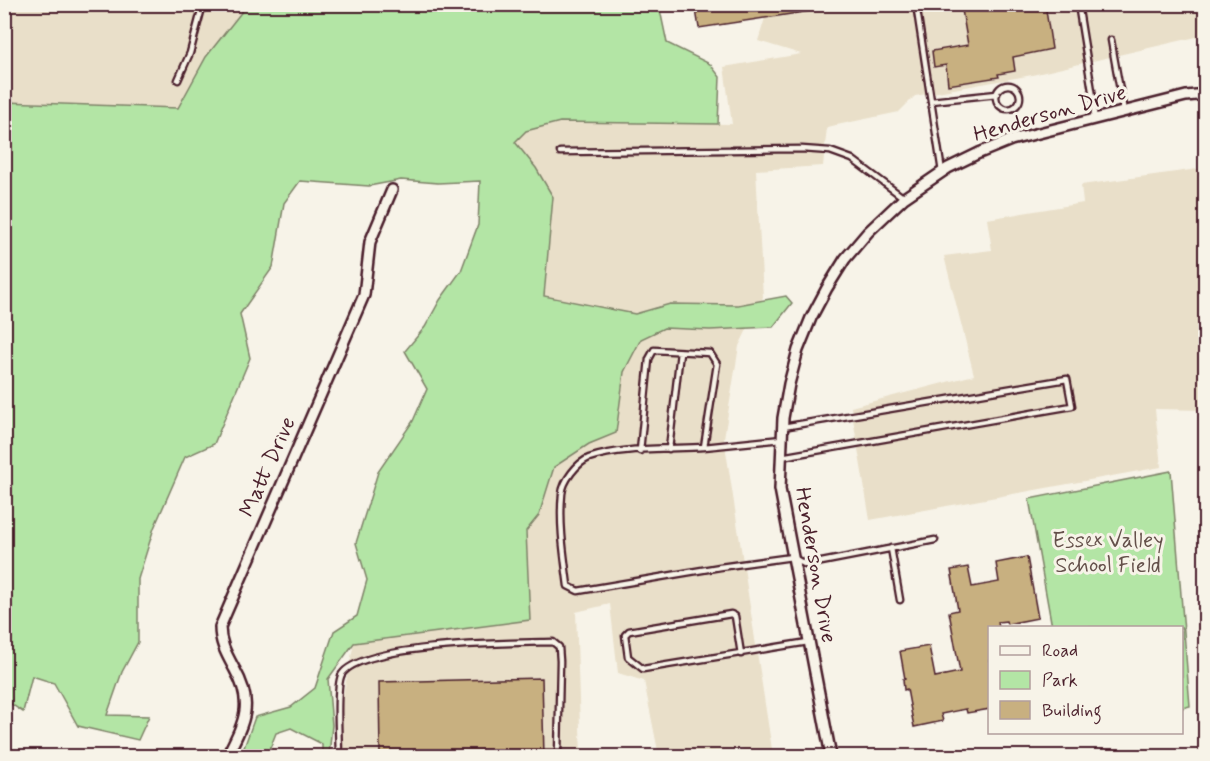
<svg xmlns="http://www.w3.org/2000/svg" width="1210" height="761" viewBox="0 0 1210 761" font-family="Mynerve,sans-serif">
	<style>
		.built { fill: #e9dfc9 }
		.green { fill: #b3e5a5; stroke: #7e8268; stroke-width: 1.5 }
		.building { fill: #c8b080; stroke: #4a1f2b; stroke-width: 1.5 }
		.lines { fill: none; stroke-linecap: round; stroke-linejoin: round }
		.service-casing { stroke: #4a1f2b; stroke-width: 9 }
		.minor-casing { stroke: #4a1f2b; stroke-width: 14 }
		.service { stroke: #f7f3e8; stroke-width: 4.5 }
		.minor { stroke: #f7f3e8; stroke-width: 9 }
		.labels { text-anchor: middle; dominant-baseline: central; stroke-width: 6; stroke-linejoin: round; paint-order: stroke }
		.street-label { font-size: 22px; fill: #4a1f2b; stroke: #f7f3e8 }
		.park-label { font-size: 22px; fill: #64504a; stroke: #f7f3e8 }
	</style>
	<rect width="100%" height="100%" fill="#f7f3e8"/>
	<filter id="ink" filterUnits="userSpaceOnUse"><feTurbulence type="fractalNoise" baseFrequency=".0167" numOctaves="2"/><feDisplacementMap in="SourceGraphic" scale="12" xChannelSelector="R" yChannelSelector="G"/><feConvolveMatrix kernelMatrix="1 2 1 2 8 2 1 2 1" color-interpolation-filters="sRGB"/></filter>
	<g filter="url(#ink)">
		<path class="built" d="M5 5H247L206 57 178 108 5 102Z
			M769 5H1205V35L1032 75 915 96 899 112 827 127 823 166 756 170 763 297 739 346 724 438 773 756H744L742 748 684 756H659L644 681 618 673 610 604 576 612 581 756H335L334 738 354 643 529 620 526 522 553 197 536 168 515 142 526 131 560 122 732 124 724 67 801 54 758 41Z
			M1205 168V410L1155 409 1161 467 870 520 851 407 974 375 944 256 992 250 987 219 1083 203 1081 185Z"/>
		<path class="green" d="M368 4 659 5 667 43 710 64 720 77 718 124 560 122 526 131 515 142 536 168 553 197 544 296 635 314 670 304 738 305 786 296 792 303 773 327 710 330 664 328 641 339 624 372 616 433 589 444 554 467 539 515 526 531 530 620 354 643 328 679 332 725 329 756H322V744L291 728 276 733 267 756H241L255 717 291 707 315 688 334 631 357 616 367 580 356 543 378 472 413 421 427 389 405 351 425 327 440 300 461 271 478 225 480 181 438 183 401 180 369 186 300 181 284 203 273 267 240 314 250 358 214 444 185 457 154 528 138 579V642L122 672 107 715 149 716 138 740 78 726 54 683 32 676 23 712 4 699 5 102 178 108 206 57 247 5Z
			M1171 471 1190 706 1182 708V628L1052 627 1029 499Z"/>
		<path class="building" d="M695 4H843V6L699 28Z
			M961 4H1045L1052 49 1013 57 1015 71 998 74 999 77 948 85 946 65 934 67 932 51 968 45Z
			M1027 557 1038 618 1007 624 1006 621 998 622 999 628H990V709L967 713 966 709 941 714 943 721 914 727 907 689 904 690 903 679H905L900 651 929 646 935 677 960 672 949 612 958 610 951 570 968 567 972 587 999 582 996 563Z
			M542 678 544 756H380L379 682Z"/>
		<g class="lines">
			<g class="service-casing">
				<path id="service" d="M916 4 942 172
					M1078 4 1094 103V119
					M1111 40 1124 112
					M178 80 190 53 203 4
					M996 97a12 12 0 1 1 24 0a12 12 0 1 1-24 0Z
					M931 101 997 94
					M560 152 802 149 830 151 852 159 904 198
					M704 447C670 449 620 447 589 458 577 463 563 481 562 494 559 524 564 555 568 586L578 591 720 567 792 557 806 565 935 540
					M669 449 680 352
					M640 451 649 359 654 350 710 353 717 364 704 447 782 439
					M781 457 1072 406 1067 379 783 427
					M891 548 900 600
					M741 654 735 616 731 614 629 631 625 635 628 657 643 669 808 642
					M339 756C339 741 335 685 342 674 364 643 514 643 553 642L559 647 560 661 558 756"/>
			</g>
			<g class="minor-casing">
				<path id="minor" d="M227 756C243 724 255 705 235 670 227 655 220 644 220 627L364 295 370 242 392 190
					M831 756 780 489 783 418 789 384 798 350 811 318 827 288 845 259 868 232 904 198 948 168 979 153 1011 140 1186 96 1206 94"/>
			</g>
			<use href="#service" class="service"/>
			<use href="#minor" class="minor"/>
		</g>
	</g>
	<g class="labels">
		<g class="street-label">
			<text transform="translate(1050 114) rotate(-16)">Henderson Drive</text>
			<text transform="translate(268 467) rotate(-66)">Matt Drive</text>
			<text transform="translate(815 565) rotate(80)">Henderson Drive</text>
		</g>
		<g class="park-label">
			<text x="1108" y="541">Essex Valley<tspan x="1108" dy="25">School Field</tspan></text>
		</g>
	</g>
	<rect width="1210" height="761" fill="none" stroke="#f7f3e8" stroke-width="24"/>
	<rect x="12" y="12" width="1186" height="737" fill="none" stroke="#4a1f2b" stroke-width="2" filter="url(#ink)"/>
	<rect x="988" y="626" width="195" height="108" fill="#f7f3e8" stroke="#b29e9c" stroke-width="1.5"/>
	<rect x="1000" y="646" width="30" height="9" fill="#f7f3e8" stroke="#b29e9c" stroke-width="1.5"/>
	<text x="1042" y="656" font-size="18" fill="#4a1f2b">Road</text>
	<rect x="1000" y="671" width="30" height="18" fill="#b3e5a5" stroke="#b29e9c" stroke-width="1.5"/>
	<text x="1042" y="686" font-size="18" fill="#4a1f2b">Park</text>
	<rect x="1000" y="701" width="30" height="18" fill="#c8b080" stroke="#b29e9c" stroke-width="1.5"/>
	<text x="1042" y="716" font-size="18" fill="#4a1f2b">Building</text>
</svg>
